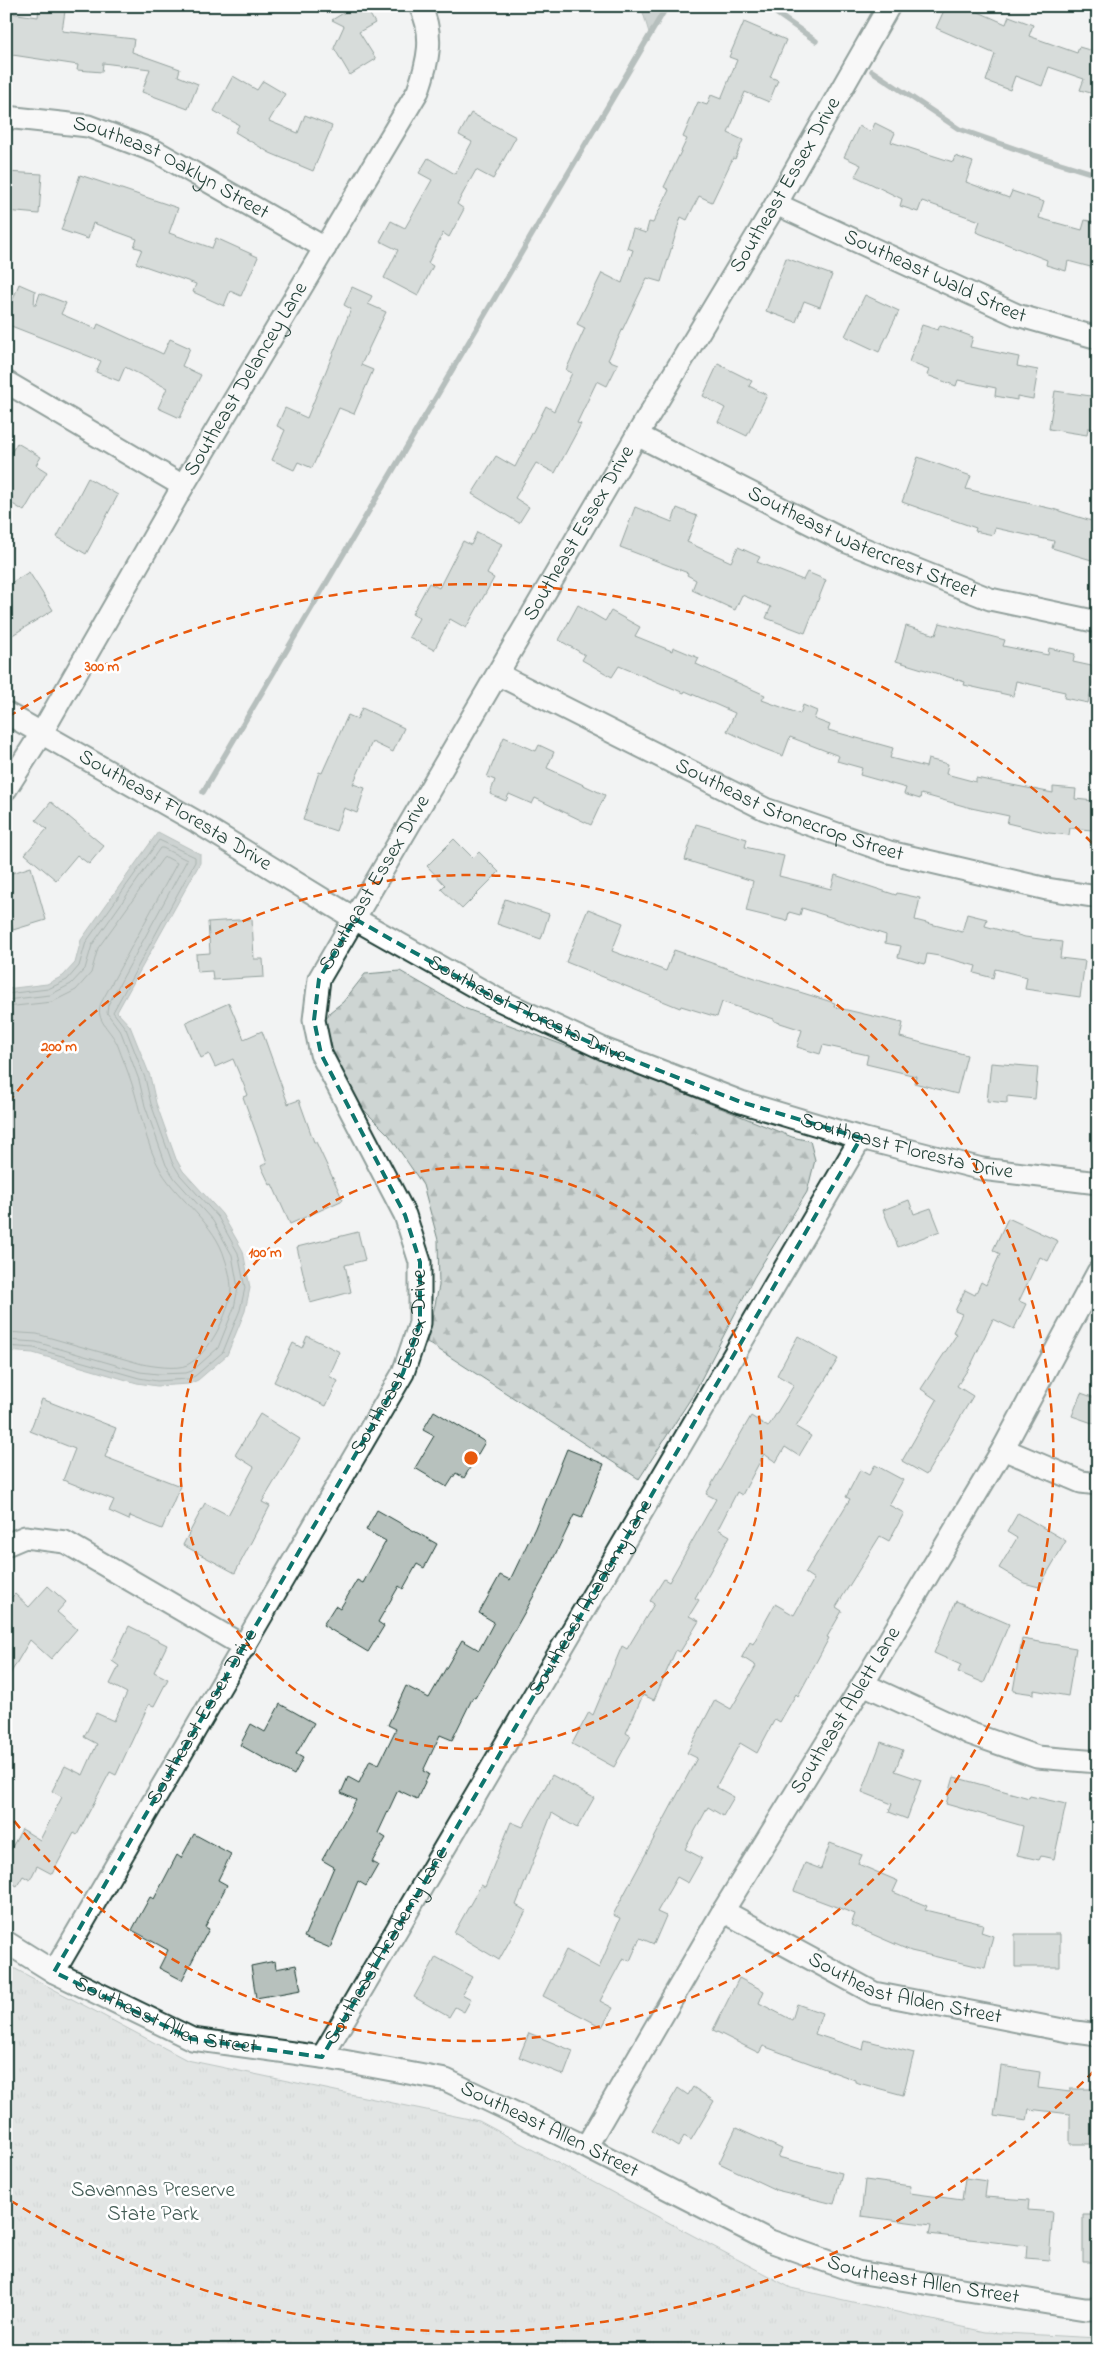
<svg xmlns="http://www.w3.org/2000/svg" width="1104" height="2356" viewBox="0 0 1104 2356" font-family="'Indie Flower',sans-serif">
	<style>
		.forest { fill: url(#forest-firs); stroke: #768984 }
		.park { fill: url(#park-tufts); stroke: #768984 }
		.water { fill: #a1adaa; stroke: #6d807b }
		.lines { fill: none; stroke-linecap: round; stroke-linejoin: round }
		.shore { stroke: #536a63; stroke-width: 1 }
		.stream { stroke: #6d807b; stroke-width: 5.5 }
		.building { fill: #b7c1bd; stroke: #1f3d34 }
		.minor-casing { stroke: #1f3d34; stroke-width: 25 }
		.minor { stroke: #fff; stroke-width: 21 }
		.marked { fill: none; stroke: #0f766e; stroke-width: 4; stroke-dasharray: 10 6; stroke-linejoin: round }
		.ring { fill: none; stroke: #e8590c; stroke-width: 2.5; stroke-dasharray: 9 6 }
		.labels { text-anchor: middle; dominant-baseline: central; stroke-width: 5; stroke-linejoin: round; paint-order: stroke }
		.street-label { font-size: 21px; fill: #1f3d34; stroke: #fff }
		.park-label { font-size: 21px; fill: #425b54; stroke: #fff }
		.centre { fill: #e8590c; stroke: #fff; stroke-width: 2.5 }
		.ring-label { font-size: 15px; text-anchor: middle; font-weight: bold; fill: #e8590c; stroke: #fff; stroke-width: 5; stroke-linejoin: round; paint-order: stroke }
	</style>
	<defs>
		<pattern id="forest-firs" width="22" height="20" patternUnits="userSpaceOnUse" patternTransform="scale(1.25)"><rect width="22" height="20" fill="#ced5d3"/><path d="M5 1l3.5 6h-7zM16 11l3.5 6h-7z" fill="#b0b8b6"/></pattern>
		<pattern id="park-tufts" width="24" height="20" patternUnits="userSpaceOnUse" patternTransform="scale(1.25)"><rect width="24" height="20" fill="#ced5d3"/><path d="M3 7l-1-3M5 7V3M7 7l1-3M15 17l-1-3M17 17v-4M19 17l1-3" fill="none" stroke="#b0b8b6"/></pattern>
	</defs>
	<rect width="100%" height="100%" fill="#f2f3f3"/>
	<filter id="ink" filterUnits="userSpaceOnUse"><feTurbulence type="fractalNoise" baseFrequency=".02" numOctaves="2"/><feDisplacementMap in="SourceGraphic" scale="10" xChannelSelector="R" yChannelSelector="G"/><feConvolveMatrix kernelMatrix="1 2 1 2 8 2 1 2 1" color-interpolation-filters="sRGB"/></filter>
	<g filter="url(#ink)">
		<path class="forest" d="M400 971 464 1008 590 1055 792 1137 810 1141 815 1160 807 1192 754 1277 693 1395 639 1479 427 1342 439 1286 438 1240 423 1185 389 1135 360 1106 332 1051 325 1021 330 1012 343 1002 365 974Z"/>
		<path class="park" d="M6 1964 187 2060 479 2121 791 2288 985 2332 1098 2338V2350H6Z"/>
		<path class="water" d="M641 6H667L650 36Z
			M158 832 200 854V863L117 1012 130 1026 150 1076 156 1103 176 1159 183 1171 222 1214 243 1251 250 1288 245 1311 227 1355 198 1380 189 1384 157 1386 137 1383 33 1353 6 1351V989L47 984 63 976 75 963 81 940Z"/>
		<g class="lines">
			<path class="shore" d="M6 994 48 989 67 980 79 966 86 942 159 840 195 857V862L113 1012 126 1029 145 1078 151 1104 172 1162 180 1175 218 1217 238 1253 245 1288 240 1310 223 1352 195 1376 188 1379 157 1381 139 1378 34 1348 6 1346
				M6 1000 50 995 71 984 85 969 92 945 160 848H163L187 860 108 1005 107 1013 121 1032 139 1080 145 1106 166 1165 175 1179 213 1221 232 1255 238 1288 234 1308 218 1348 192 1371 186 1373 158 1374 140 1372 36 1342 6 1340
				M6 1007 52 1002 76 990 91 973 98 948 163 858 166 857 177 863 101 1003C94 1021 112 1030 118 1046 122 1057 127 1069 131 1081 141 1110 145 1144 161 1171 179 1201 215 1223 225 1259 228 1267 231 1280 231 1289 229 1314 210 1353 187 1365 177 1370 152 1366 142 1364L37 1334 6 1332"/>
			<path class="stream" d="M766 6 816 41
				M872 71 959 129 1033 155 1098 175
				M203 792 667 6"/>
		</g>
		<path class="building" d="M355 6H365L375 23 359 32 376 59 350 75 334 48 344 26 332 20Z
			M946 6H965L1006 24 1009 16 1033 25 1029 36 1077 53 1079 47 1093 51 1095 46H1098V95L1080 90 1084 79 1049 67 1042 86 1015 76 1010 90 986 81 995 54 936 28Z
			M39 7 65 11 62 31 134 39 132 52 180 69 178 76 198 84 188 109 142 92 150 69 103 63 102 72 77 70 78 65 6 54 11 13 38 17Z
			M744 22 786 40 770 77 778 80 769 102 745 92 728 133 743 140 735 159 733 158 712 202 699 196 687 220 681 217 661 282 647 278 608 360 618 364 607 386 597 381 577 423 581 424 555 473 536 463 515 498 529 507 519 523 472 494 496 456 515 467 546 406 554 411 572 373 566 370 585 328 577 324 602 273 622 283 633 250 627 248 633 229 646 233 649 222 653 223 669 190 664 187 687 139 683 137 698 102 707 105 711 95 721 99 737 60 729 57Z
			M233 76 257 90 263 81 285 94 269 121 298 133 305 115 332 126 313 171 270 153 235 132 239 125 214 111Z
			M471 113 516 137 493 179 476 170 457 204 464 209 449 237 443 233 428 263 433 266 418 296 384 278 398 250 380 241 391 221 405 228 432 180 419 173 428 158 455 174 472 142 459 135Z
			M875 123 895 133 891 142 953 162 955 156 973 162 966 182 1009 198 1012 191 1044 202 1039 218 1082 230 1085 220 1098 223V269L1068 261 1066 271 1046 265 1047 260 976 232 980 221 922 201 918 212 900 206 902 199 855 176 861 165 844 157 859 126 871 132Z
			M6 172 42 174 39 214 6 211Z
			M80 175 178 208 169 233 212 248 216 238 258 257 241 296 230 291 224 306 193 292 196 284 136 263 142 249 134 247 137 239 93 223 88 239 61 230Z
			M786 258 832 275 820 307 804 301 796 322 766 311Z
			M19 284 35 291 34 305H36L40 293 66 303 61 314 96 329 98 324 163 354 170 339 190 348 182 366 201 375 180 418 158 408 167 388 125 367 119 381 96 372 101 361 6 324V317Z
			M352 287 372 296 368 304 386 312 361 365 373 370 354 414 339 408 312 468 298 462 294 470 272 460 285 430 277 426 285 408 307 418 351 309 344 305Z
			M865 295 899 311 879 352 845 336Z
			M922 325 938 330 940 325 973 337 970 347 1019 357 1017 366 1038 370 1033 399 1017 396V400L995 396 996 388 958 380 956 386 927 375 929 370 909 362Z
			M718 364 752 381 749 386 767 395 747 436 718 422 725 408 703 396Z
			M1055 391 1098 397V429L1088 428 1087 435 1049 429Z
			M17 443 41 457 36 465 47 472 24 511 6 500V461Z
			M918 457 971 476 966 489 1053 509 1098 523V562L1052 548 1054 541 995 528 993 535 975 531 976 528 902 502Z
			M88 478 118 495 86 554 57 537Z
			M635 507 672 522 677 508 697 516 687 542 731 562 738 547 760 557 757 562 803 580 807 572 826 580 805 633 766 618 771 607 742 595 735 610 692 590 696 580 687 575 688 573 620 547Z
			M477 532 502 544 487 574 494 578 466 628 450 619 434 650 409 637 419 618 412 614 429 583 439 588 463 541 471 545Z
			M29 572 53 610 6 639V586Z
			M578 605 605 621 611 611 640 627 635 636 672 651 673 647 699 658 696 664 765 695 762 700 800 714 803 705 817 711 814 719 830 725 828 730 893 748 890 758 926 767 928 759 948 764 946 774 976 782V778L1053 793V787L1076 789 1075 799 1094 801 1092 830 1070 828 1069 835 1049 833 1007 823 1009 816 971 808 921 794 920 799 904 794 906 788 860 775 862 768 837 761 839 756 790 737 783 756 762 748 727 731 735 713 685 691 684 693 619 666 612 677 582 660 585 655 559 640Z
			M940 623 1005 640 1003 646 1048 655 1049 648 1075 654 1073 662 1096 667 1088 703 1064 698 1065 692 1016 681 1013 696 964 685 965 682 896 661 906 626 936 635Z
			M362 708 404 728 393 752 372 742 353 784 365 788 357 813 344 808 336 831 303 820 319 772 322 773 348 715 357 719Z
			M504 737 536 751 539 745 554 752 547 768 605 795 591 825 535 798 532 804 509 794 506 801 490 794 495 780 487 777Z
			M51 802 104 846 89 864 77 855 56 880 25 854 47 829 36 820Z
			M696 824 747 839 745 847 784 856 779 876 831 889 835 875 896 895 897 893 920 898 915 920 962 932 967 914 987 919 985 926 1025 937 1062 942 1060 958 1085 961 1080 997 1025 989 1027 977 995 969 993 978 974 973 976 966 939 956 927 954 925 964 898 957 901 946 885 943 886 935 802 908 800 915 789 912 787 921 746 911 753 881 685 860Z
			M454 839 473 858 479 852 499 872 462 909 441 889 445 885 427 866Z
			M31 867 46 920 13 930 6 906V875Z
			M505 899 549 914 541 939 497 924Z
			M588 909 623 923 612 951 666 971 674 950 761 980 835 1003 834 1007 903 1023 900 1037 967 1055 957 1094 914 1083 916 1076 866 1064 868 1055 823 1045 820 1054 797 1047 802 1030 774 1021V1019L722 1002 717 1017 681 1006 680 1008 566 962Z
			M252 919 254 959H263L264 977 213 980 212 971 197 972 196 954 210 953 208 922Z
			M229 1003 244 1039 262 1031 288 1104 299 1100 314 1142H316L343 1200 290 1224 272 1184 270 1185 261 1166 267 1163 243 1097 248 1095 233 1059 215 1067 209 1054 201 1058 186 1022Z
			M991 1063 1038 1067 1035 1099 1007 1096V1103L987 1101Z
			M909 1200 914 1214 931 1208 940 1231 898 1247 883 1210Z
			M1008 1218 1058 1241 1048 1261 1040 1257 1019 1301 1026 1304 1014 1329 993 1319 972 1363 957 1386 973 1396 926 1475 902 1461 937 1400 921 1389 957 1334 953 1332 962 1314 955 1311 965 1290 975 1295 981 1282 986 1285 1000 1254 993 1250Z
			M358 1232 365 1260 345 1265 351 1292 310 1303 297 1247Z
			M307 1336 340 1352 329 1376 338 1381 326 1406 274 1382 293 1343 302 1348Z
			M798 1336 838 1359 796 1427 811 1436 799 1456 785 1447 776 1462 764 1454 742 1495 737 1492 718 1529 730 1536 695 1598 699 1600 689 1616 699 1621 680 1652 676 1650 654 1700 643 1695 626 1733 631 1736 614 1767 572 1744 589 1712 593 1715 622 1646 627 1649 654 1604 650 1601 664 1579 669 1582 716 1499 706 1494 751 1416 768 1427 794 1385 777 1375Z
			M1081 1393 1098 1399V1425L1072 1416Z
			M42 1399 116 1428 105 1457 180 1486 162 1529 130 1516 129 1520 109 1511 114 1500 63 1480 75 1449 30 1431Z
			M434 1411 485 1442 464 1478 456 1473 447 1487 415 1468 434 1436 423 1430Z
			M260 1414 300 1439 262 1502 270 1506 235 1573 183 1545 205 1503 228 1515 254 1467 235 1455Z
			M567 1449 604 1464 582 1518 574 1515 546 1574 508 1642 475 1698 473 1697 452 1740 440 1735 423 1771 429 1774 417 1799 398 1790 378 1833 386 1838 372 1862 378 1865 366 1886 358 1881 330 1948 304 1937 334 1867 322 1860 356 1800 341 1793 348 1777 359 1783 370 1760 379 1764 396 1729 388 1725 406 1686 429 1698 462 1640 479 1650 494 1622 479 1613 500 1575 510 1580 535 1528Z
			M875 1465 903 1480 889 1505 904 1513 889 1541 880 1536 836 1607 842 1611 827 1637 829 1638 798 1696 796 1694 780 1722 775 1719 757 1753 740 1743 716 1787 734 1797 723 1816 708 1807 685 1849 702 1858 688 1883 677 1877 657 1912 666 1916 654 1944 640 1938 630 1961 623 1958 600 2001 613 2008 602 2027 543 1996 566 1950 599 1968 620 1918 613 1915 697 1758 687 1753 715 1700 731 1709 756 1666 742 1657 750 1642 753 1644 775 1604 794 1615 814 1579 805 1573 850 1499 846 1497 860 1470 869 1475Z
			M377 1510 437 1544 424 1568 417 1564 403 1589 399 1586 378 1622 384 1626 368 1652 323 1625 335 1606 340 1609 357 1580 363 1583 386 1541 366 1530Z
			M1018 1513 1066 1541 1039 1587 1024 1583 999 1568 1017 1538 1007 1532Z
			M48 1586 66 1602 57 1612 77 1629 51 1659 30 1640 6 1681V1603L15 1594 29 1607Z
			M956 1601 1009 1624 984 1683 958 1672 961 1665 934 1653Z
			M129 1626 167 1645 154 1672 168 1679 154 1706 149 1704 116 1775 110 1772 77 1835 74 1833 52 1874 37 1866 30 1880 23 1876 17 1886 6 1880V1858L22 1829 40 1840 62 1797 52 1791 65 1766 83 1775 97 1744 84 1737 96 1713 114 1721 127 1693 110 1684 119 1666 112 1661Z
			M1022 1639 1076 1648 1068 1696 1034 1690V1694L1013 1691Z
			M280 1704 314 1723 296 1754 303 1758 294 1775 240 1745 251 1724 265 1732Z
			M881 1742 903 1750 895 1771 921 1780 907 1819 889 1812 892 1804 862 1792Z
			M552 1775 594 1798 577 1828 552 1813 516 1905 526 1911 499 1960 454 1933 481 1885 485 1887 511 1822 523 1827Z
			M954 1777 1029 1798 1030 1796 1066 1804 1054 1859 1041 1856 1039 1860 1017 1855 1023 1826 946 1804Z
			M194 1834 231 1854 218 1880 227 1885 205 1927 209 1929 182 1980 159 1968 168 1950 132 1930 150 1897 154 1899 177 1855 181 1858Z
			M830 1843 862 1855 858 1864 898 1881 893 1892 927 1906 925 1910 983 1924 981 1932 993 1936 985 1968 911 1951 851 1925 855 1914 794 1891 805 1863 821 1869Z
			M1015 1934H1060V1967H1015Z
			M436 1957 472 1977 462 1994 471 1999 464 2012 455 2007 449 2017 414 1997Z
			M275 1961 276 1969 296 1965 301 1990 256 1998 251 1966Z
			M739 1978 764 1991 759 2003 792 2020 797 2004 822 2013 815 2034 863 2050 865 2040 914 2053 903 2095 855 2082V2080L763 2046 759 2053 713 2030Z
			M529 2033 573 2051 564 2075 519 2057Z
			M1001 2066 1040 2072 1038 2088 1070 2092V2089H1098V2138H1095V2144H1070V2114L1029 2109 1027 2121 994 2116Z
			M693 2087 714 2101 691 2140 684 2136 678 2147 652 2131 678 2088 688 2095Z
			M736 2128 782 2149 778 2157 842 2173 834 2204 776 2190 719 2163Z
			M965 2178 987 2181 985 2197 1029 2200 1028 2210 1053 2212 1049 2260 1026 2258 1027 2246 929 2234 931 2225 861 2216 865 2180 911 2186 910 2193 962 2200Z
			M1083 2215H1098V2262H1083Z"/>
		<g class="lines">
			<g class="minor-casing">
				<g id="minor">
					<path id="s1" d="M6 117 88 126 157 152 325 248"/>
					<path id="s2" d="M776 204 1017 315 1098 338"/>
					<path d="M6 382 183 486"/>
					<path id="s3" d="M637 435 847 542 990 599 1098 622"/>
					<path id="s4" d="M499 675 765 809 889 852 1047 889 1098 897"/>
					<path id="s5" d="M6 713 197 822 355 919 495 998 606 1050 741 1102 861 1138 982 1169 1098 1183"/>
					<path id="s6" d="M6 789 41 734 183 486 418 91C428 62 435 35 420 6"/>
					<path d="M1003 1449 1081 1482 1098 1484"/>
					<path d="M6 1545 25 1537 65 1542 245 1647"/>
					<path d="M863 1684 969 1733 1037 1757 1098 1762"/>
					<path id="s7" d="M723 1911 874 1993 1068 2031 1098 2035"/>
					<path id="s8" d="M6 1942 54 1972 192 2039 322 2057 446 2080 586 2147 770 2241 857 2272 1085 2309H1098"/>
					<path id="s9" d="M54 1972 403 1373 420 1323V1262L405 1215 321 1054 314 1020 319 979 637 435 776 204 889 6"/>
					<path id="s10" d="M322 2057 861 1138"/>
					<path id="s11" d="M586 2147 723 1911 863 1684 1003 1449 1098 1272"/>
				</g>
			</g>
			<use href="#minor" class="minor"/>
		</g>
	</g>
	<path d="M0 0H1104V2356H0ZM355 919 495 998 606 1050 741 1102 861 1138 322 2057 192 2039 54 1972 403 1373 420 1323V1262L405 1215 321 1054 314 1020 319 979Z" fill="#f2f3f3" fill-opacity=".55" fill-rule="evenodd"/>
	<path class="marked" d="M355 919 495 998 606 1050 741 1102 861 1138 322 2057 192 2039 54 1972 403 1373 420 1323V1262L405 1215 321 1054 314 1020 319 979Z"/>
	<g class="ring">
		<circle cx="471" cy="1458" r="291"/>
		<path d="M8 1103A583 583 0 1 1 8 1813"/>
		<path d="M1094 2071A874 874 0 0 1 8 2199M8 717A874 874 0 0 1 1094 845"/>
	</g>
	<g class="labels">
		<g class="street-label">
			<text stroke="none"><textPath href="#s1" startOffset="175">Southeast Oaklyn Street</textPath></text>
			<text stroke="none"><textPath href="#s9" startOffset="2035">Southeast Essex Drive</textPath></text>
			<text stroke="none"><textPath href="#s2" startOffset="175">Southeast Wald Street</textPath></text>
			<text stroke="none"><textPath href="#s6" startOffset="475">Southeast Delancey Lane</textPath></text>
			<text stroke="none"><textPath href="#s9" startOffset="1630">Southeast Essex Drive</textPath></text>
			<text stroke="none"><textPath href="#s3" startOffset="250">Southeast Watercrest Street</textPath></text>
			<text stroke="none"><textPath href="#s4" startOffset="321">Southeast Stonecrop Street</textPath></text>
			<text stroke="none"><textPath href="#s5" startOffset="195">Southeast Floresta Drive</textPath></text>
			<text stroke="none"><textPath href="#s9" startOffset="1225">Southeast Essex Drive</textPath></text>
			<text stroke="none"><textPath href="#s5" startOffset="600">Southeast Floresta Drive</textPath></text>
			<text stroke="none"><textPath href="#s5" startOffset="1005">Southeast Floresta Drive</textPath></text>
			<text stroke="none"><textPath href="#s9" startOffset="700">Southeast Essex Drive</textPath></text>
			<text stroke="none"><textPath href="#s10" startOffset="532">Southeast Academy Lane</textPath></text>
			<text stroke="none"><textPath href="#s11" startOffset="508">Southeast Ablett Lane</textPath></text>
			<text stroke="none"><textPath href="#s9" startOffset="295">Southeast Essex Drive</textPath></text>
			<text stroke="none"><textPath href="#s10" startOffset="128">Southeast Academy Lane</textPath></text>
			<text stroke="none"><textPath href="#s7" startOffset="200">Southeast Alden Street</textPath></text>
			<text stroke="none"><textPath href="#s8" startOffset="178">Southeast Allen Street</textPath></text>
			<text stroke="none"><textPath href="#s8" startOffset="582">Southeast Allen Street</textPath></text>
			<text stroke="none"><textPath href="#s8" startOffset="988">Southeast Allen Street</textPath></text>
		</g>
		<g class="park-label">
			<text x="153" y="2191">Savannas Preserve<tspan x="153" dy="24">State Park</tspan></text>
		</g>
	</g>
	<circle cx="471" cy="1458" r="8" class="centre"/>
	<g class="ring-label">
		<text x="102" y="671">300 m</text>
		<text x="59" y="1051">200 m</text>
		<text x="265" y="1257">100 m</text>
	</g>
	<rect width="1104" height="2356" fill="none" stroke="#fff" stroke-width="25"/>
	<rect x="12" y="12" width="1079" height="2331" fill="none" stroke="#1f3d34" stroke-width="2" filter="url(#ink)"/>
</svg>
